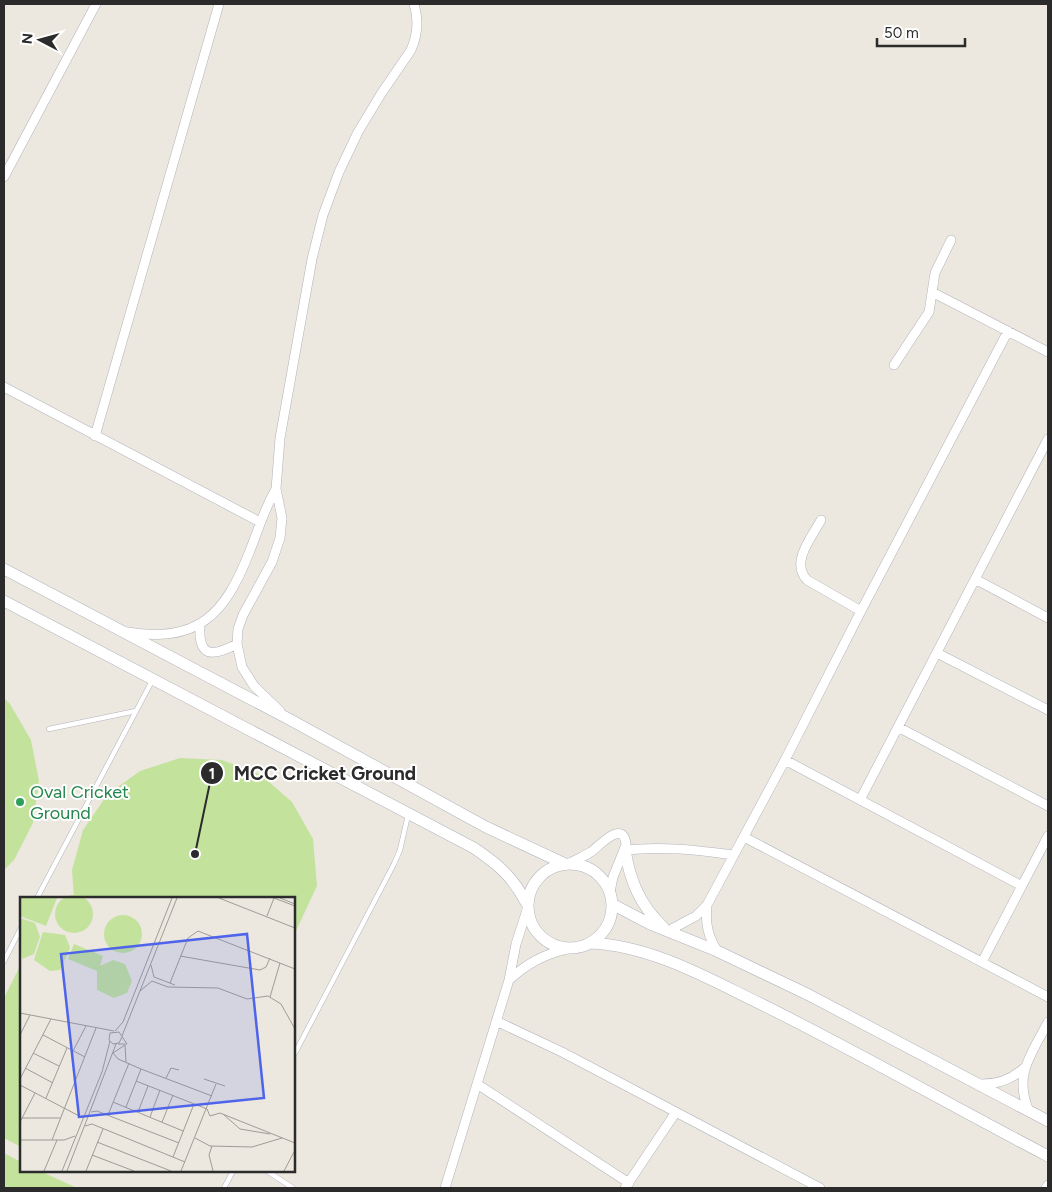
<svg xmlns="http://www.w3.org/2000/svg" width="1052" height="1192" viewBox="0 0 1052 1192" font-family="Figtree,sans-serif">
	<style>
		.pitch { fill: #c3e39d }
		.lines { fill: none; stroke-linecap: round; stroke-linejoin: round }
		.service-casing { stroke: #b2b4bd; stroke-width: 5.5 }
		.minor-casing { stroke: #b2b4bd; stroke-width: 10 }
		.tertiary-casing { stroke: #b2b4bd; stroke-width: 12 }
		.service { stroke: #fff; stroke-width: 4.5 }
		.minor { stroke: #fff; stroke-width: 9 }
		.tertiary { stroke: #fff; stroke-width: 11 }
		.leisure-dot { fill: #2e9e5b; stroke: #fff; stroke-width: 2 }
		.labels { text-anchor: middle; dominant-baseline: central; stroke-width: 4; stroke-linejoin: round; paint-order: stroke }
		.leisure-label { font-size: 18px; fill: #27864d; stroke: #fff; text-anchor: start }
		.inset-road { fill: none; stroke: #9f9c97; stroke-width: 1 }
		.view { fill: #4e64ea; fill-opacity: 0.15; stroke: #4e64ea; stroke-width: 2.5 }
		.inset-edge { fill: none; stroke: #2b2b2b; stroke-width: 2.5 }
		.leader { fill: none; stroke: #2b2b2b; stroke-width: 2 }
		.callout-dot { fill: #2b2b2b; stroke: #fff; stroke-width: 2 }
		.mark-label { font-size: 15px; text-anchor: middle; font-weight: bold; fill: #fff }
		.callout-label { font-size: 19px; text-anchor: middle; font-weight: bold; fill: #2b2b2b; stroke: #fff; stroke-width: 4; stroke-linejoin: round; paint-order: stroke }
	</style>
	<rect width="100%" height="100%" fill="#ece7df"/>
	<path class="pitch" d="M4 698 10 704 31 740 39 781 33 823 14 860 4 870Z
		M180 758 222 760 261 775 292 802 313 839 317 886 294 935V898H74L72 870 83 830 107 795 140 771Z
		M21 964V1147L4 1138V998Z
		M4 1153 21 1162V1171H40L77 1188H4Z"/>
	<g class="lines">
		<g class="service-casing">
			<path id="service" d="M49 729 136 711
				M37 898 152 681
				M4 961 21 928
				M294 1055 394 864 400 850 408 815
				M267 1171 293 1188
				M224 1188 233 1171"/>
		</g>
		<g class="minor-casing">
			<path id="minor" d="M4 177 96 4
				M932 292 1048 352
				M894 365 929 312 935 273 951 240
				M4 387 260 522
				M95 436 219 4
				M821 520C812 537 790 562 807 580L861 611
				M975 579 1048 618
				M200 625C198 658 212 657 237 644
				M127 632C198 644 225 614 249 553 258 531 264 509 276 489
				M937 653 1048 710
				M280 711 254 686 242 667 237 644 238 629 243 615 272 562 280 538 282 518 276 489 280 438 312 259 323 215 339 172 358 132 381 94 411 50C418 34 419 20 414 4
				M898 727 1048 806
				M785 760 1022 886
				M860 800 1048 439
				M744 837 1048 997
				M625 850C662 846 697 850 733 855
				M570 863C577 859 584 856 591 852 599 846 624 818 626 845L613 877 610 892
				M707 906C705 923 708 936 717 951
				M668 931 696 916 707 905 785 760 861 611 1008 331
				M982 962 1048 836
				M509 980C526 964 544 954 567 949
				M496 1021 562 1052 820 1188
				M477 1084 629 1183
				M978 1084C996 1085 1011 1080 1024 1068
				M1029 1111C1013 1074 1032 1054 1048 1022
				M445 1188 509 980 516 944 527 910
				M625 1188 676 1112
				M1046 1188 1048 1185"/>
		</g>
		<g class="tertiary-casing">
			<path id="tertiary" d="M4 569 287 718 486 827 563 863
				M4 601 474 848C499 865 513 877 527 904
				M625 850C630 881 640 905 663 927
				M528 906a42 42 0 1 1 84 0a42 42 0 1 1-84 0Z
				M612 904 650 924 717 951 809 995 1048 1121
				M591 943C652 946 707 978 761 1004 858 1052 952 1106 1048 1156"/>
		</g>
		<use href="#service" class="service"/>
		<use href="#minor" class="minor"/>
		<use href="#tertiary" class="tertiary"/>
	</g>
	<circle class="leisure-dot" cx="20" cy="802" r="5"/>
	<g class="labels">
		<g class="leisure-label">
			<text x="30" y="792">Oval Cricket<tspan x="30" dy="21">Ground</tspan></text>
		</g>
	</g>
	<g transform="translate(20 897)">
		<rect width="275" height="275" fill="#ece7df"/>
		<path d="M35 17a19 19 0 1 1 38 0a19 19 0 1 1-38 0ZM0 1H37L26 29 0 19ZM84 37a19 19 0 1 1 38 0a19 19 0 1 1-38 0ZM0 21 15 26 20 40 14 57 2 62ZM23 35 45 38 48 45 50 51 40 73 30 74 14 63ZM54 47 83 59 80 69 93 63 105 67 112 84 107 96 94 101 77 93V74L48 62Z" fill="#c3e39d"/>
		<path class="inset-road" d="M199 1 275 31M254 1 275 9M260 1 275 7M247 19 254 1M160 59 240 73 246 70 250 61M131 68 134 80 155 88M150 86 168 41 178 34 275 72M120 94 132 84 148 90 198 91 227 102 248 99 261 107 275 132M250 100 260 66M0 116 94 134M95 134 103 125 152 1M0 138 10 118M23 138 65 160M102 139 157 1M98 147H107L99 135 90 136 89 143 93 147 99 146 102 140M53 154 66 129M13 156 39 169M106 165 105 148 93 156 98 162 121 172 192 199M5 171 33 186M146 181 151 171 159 173M0 182 31 122M184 182 205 189M116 184 187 212 190 219 200 216 275 246M0 188 63 221M26 201 47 151M93 205 163 234M106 210 121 172M71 215 77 214 159 246M118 215 128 189M203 217 220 232 250 237M88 218 109 166M130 220 140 193M2 221H40M0 225 15 196M142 225 153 198M65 229 72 227 165 265M175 241 190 249 232 250 262 241M0 243H44L55 239M32 243 76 131M77 245 151 274M192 249 189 258 193 274M72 258 114 274M153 260 174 207M24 274 37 243M42 274 82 175 90 144M47 274 96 147M66 274 83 232M161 274 196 187M264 274 275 253"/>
		<path class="view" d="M227 37 244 201 59 220 41 57Z"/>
		<rect width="275" height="275" class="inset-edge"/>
	</g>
	<path class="leader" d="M195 854L212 773"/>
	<g class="callout-dot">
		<circle cx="195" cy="854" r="5"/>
		<circle cx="212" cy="773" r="12"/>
	</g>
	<g class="mark-label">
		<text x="212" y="779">1</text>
	</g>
	<g class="callout-label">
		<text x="325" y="780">MCC Cricket Ground</text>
	</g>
	<rect width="1052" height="1192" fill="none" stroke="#2b2b2b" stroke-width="10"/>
	<g transform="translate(40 40) rotate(276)" stroke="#ffffff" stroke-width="4" paint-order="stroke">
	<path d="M0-4L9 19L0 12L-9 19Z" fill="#2b2b2b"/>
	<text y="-8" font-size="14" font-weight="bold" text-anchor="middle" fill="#2b2b2b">N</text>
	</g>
	<path d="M877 38v8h88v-8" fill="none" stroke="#2b2b2b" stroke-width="2.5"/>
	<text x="884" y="38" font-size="15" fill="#2b2b2b" stroke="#ffffff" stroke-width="4" paint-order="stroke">50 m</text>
</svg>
